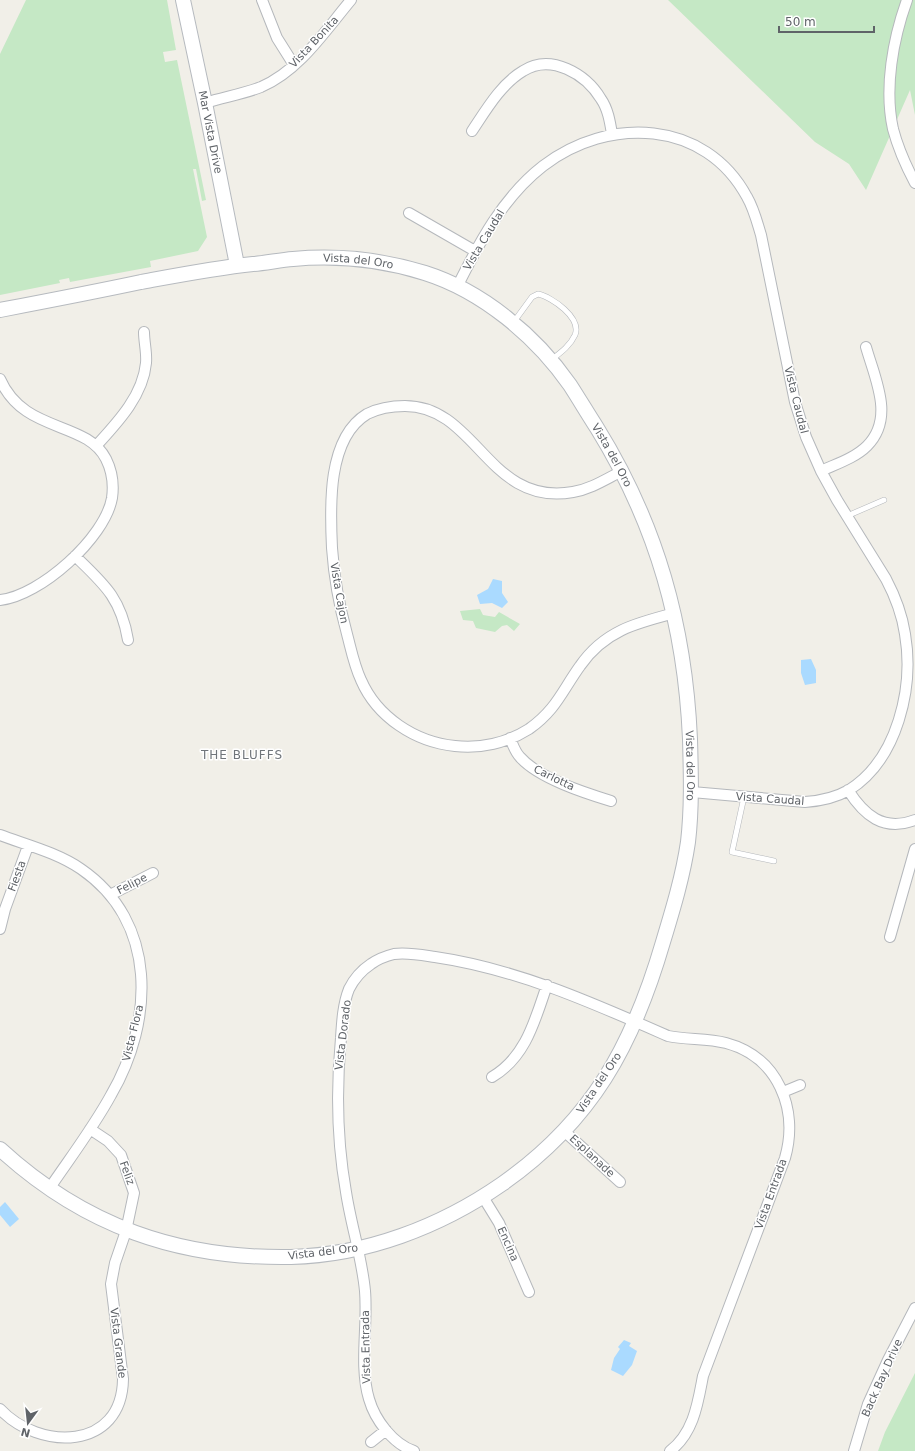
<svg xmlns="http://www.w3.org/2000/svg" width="915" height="1451" viewBox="0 0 915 1451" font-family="'DejaVu Sans',sans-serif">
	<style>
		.green { fill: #c5e8c5 }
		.water { fill: #aadaff }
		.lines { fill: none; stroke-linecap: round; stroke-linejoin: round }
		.lane-casing { stroke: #b5b8bc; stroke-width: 6 }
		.street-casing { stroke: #b5b8bc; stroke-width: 12 }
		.secondary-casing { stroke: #b6babf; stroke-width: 16 }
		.lane { stroke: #fff; stroke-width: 5 }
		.street { stroke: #fff; stroke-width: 10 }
		.secondary { stroke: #fff; stroke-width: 14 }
		.labels { text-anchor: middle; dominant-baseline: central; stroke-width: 3; stroke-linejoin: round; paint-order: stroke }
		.street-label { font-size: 11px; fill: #5f6368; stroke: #fff }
		.neighbourhood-label { font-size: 12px; letter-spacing: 1px; fill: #70757a; stroke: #fff }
	</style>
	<rect width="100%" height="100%" fill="#f1efe8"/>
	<path class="green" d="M26 0H167L176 50 163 52 165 62 177 60 206 200 202 201 196 169H193L207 237 198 251 150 261 151 267 70 282 69 278 59 280 60 283 0 295V54Z
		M668 0H915V115L910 90 866 190 849 164 815 142Z
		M480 609 483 615 495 617 499 612 520 624 514 631 507 625 502 626 495 632 476 628 473 621 463 620 460 611Z
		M915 1373V1451H878L885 1432Z"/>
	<path class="water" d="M493 579 502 581V593L508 602 502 608 492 603 480 604 477 595 488 589Z
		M811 659 816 670V683L805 685 801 673V660Z
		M5 1202 19 1219 10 1227 0 1215V1207Z
		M624 1340 631 1343 629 1346 637 1351 632 1365 623 1376 611 1370 614 1358 620 1349 618 1347Z"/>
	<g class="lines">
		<g class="lane-casing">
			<path id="lane" d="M513 323 532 297 538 294C552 297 582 318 575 335 570 346 560 353 551 360
				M847 516 884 500
				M744 797 732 852 774 861"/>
		</g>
		<g class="street-casing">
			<path id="street" d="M262 0 277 38 294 65
				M907 0C893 39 884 88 893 129 898 148 906 166 915 183
				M205 103C224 97 243 94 261 87 299 71 325 31 351 0
				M472 131C486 110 501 84 523 71 551 53 586 74 601 99 608 109 610 122 612 134
				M409 213 475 251
				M457 287C479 243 503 197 543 166 608 116 705 119 747 197 754 209 757 222 761 235L795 402 806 437 821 471 837 500 886 579C895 596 902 614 905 634 914 687 898 759 849 790 835 798 820 801 805 802L692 792
				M0 379C24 434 86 420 106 459 112 471 114 484 112 498 105 538 40 596 0 600
				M96 446C117 423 143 396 146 363 147 353 144 342 144 332
				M622 471C606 479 591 489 573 492 488 507 477 406 405 406 392 406 379 408 367 414 327 438 330 507 332 548 334 577 339 605 347 634 351 649 354 665 361 680 377 717 415 742 455 746 480 749 507 743 529 729 556 710 562 691 580 666 604 631 636 623 675 613
				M821 471C836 464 855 458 867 446 895 418 875 379 866 347
				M75 556C104 584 121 598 128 640
				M510 738C513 745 515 752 520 757 538 778 585 793 611 801
				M848 790C864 815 883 832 915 820
				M0 835C27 845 58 853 81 869 158 922 154 1021 111 1095 93 1128 70 1158 49 1189
				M110 895 153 873
				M0 929 5 909 28 846
				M890 937 915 849
				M492 1077C526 1057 535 1020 547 985
				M783 1092 800 1085
				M564 1131 620 1182
				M483 1197 499 1223 529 1292
				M0 1409C39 1451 122 1451 123 1379L111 1284 115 1263 126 1231 134 1193 121 1155 108 1141 90 1129
				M371 1442 386 1430
				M414 1451C393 1444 375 1420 369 1399 359 1366 368 1325 365 1291 362 1258 351 1225 346 1192 337 1141 336 1090 341 1038 342 1022 343 1004 349 989 354 979 362 970 371 964 378 959 386 956 394 954 407 952 422 955 435 957 517 969 593 1003 668 1036 687 1040 707 1038 726 1043 778 1057 799 1109 785 1158L703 1376C698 1402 694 1433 670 1451
				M854 1451 868 1404 888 1360 915 1308"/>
		</g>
		<g class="secondary-casing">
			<g id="secondary">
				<path id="s1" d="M183 0 205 103 237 265"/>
				<path id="s2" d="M0 310C47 301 94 292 141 282 179 275 215 268 253 264 266 263 280 260 293 259 337 255 383 260 425 273 482 291 536 336 570 385 579 399 588 414 597 428 657 525 685 626 690 739 691 774 692 808 688 842 683 876 673 909 663 942 633 1045 592 1121 502 1184 440 1227 366 1255 291 1257 178 1259 84 1226 0 1149"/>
			</g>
		</g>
		<use href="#lane" class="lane"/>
		<use href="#street" class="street"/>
		<use href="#secondary" class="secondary"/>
	</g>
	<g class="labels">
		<g class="street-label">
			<text transform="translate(314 42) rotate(-47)">Vista Bonita</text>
			<text stroke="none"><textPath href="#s1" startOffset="135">Mar Vista Drive</textPath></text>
			<text transform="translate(484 240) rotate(-59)">Vista Caudal</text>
			<text stroke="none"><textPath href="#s2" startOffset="363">Vista del Oro</textPath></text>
			<text transform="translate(796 400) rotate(76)">Vista Caudal</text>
			<text stroke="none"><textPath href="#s2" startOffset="699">Vista del Oro</textPath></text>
			<text transform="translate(339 593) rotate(80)">Vista Cajon</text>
			<text stroke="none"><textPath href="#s2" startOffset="1023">Vista del Oro</textPath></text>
			<text transform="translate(554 778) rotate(26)">Carlotta</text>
			<text transform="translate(770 799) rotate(4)">Vista Caudal</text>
			<text transform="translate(17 876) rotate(-70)">Fiesta</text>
			<text transform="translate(132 884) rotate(-27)">Felipe</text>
			<text transform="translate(133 1033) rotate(-76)">Vista Flora</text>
			<text transform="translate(343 1035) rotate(-83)">Vista Dorado</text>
			<text transform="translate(599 1083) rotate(-56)">Vista del Oro</text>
			<text transform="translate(592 1156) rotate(43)">Esplanade</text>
			<text transform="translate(127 1173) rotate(70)">Feliz</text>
			<text transform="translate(771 1194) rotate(-70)">Vista Entrada</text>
			<text transform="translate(508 1244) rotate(66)">Encina</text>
			<text transform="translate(323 1252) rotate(-7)">Vista del Oro</text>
			<text transform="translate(118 1343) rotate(83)">Vista Grande</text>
			<text transform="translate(366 1347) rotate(-91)">Vista Entrada</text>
			<text transform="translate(882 1378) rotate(-66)">Back Bay Drive</text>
		</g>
		<g class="neighbourhood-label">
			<text x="242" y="755">THE BLUFFS</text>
		</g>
	</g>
	<g transform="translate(28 1423) rotate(195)" stroke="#ffffff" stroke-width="3" paint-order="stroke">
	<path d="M0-3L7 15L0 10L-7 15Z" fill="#5f6368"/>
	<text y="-6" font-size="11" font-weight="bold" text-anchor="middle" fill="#5f6368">N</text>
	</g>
	<path d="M779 26v6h95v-6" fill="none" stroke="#5f6368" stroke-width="2"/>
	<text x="785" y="26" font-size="12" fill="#5f6368" stroke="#ffffff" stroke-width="3" paint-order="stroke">50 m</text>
</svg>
